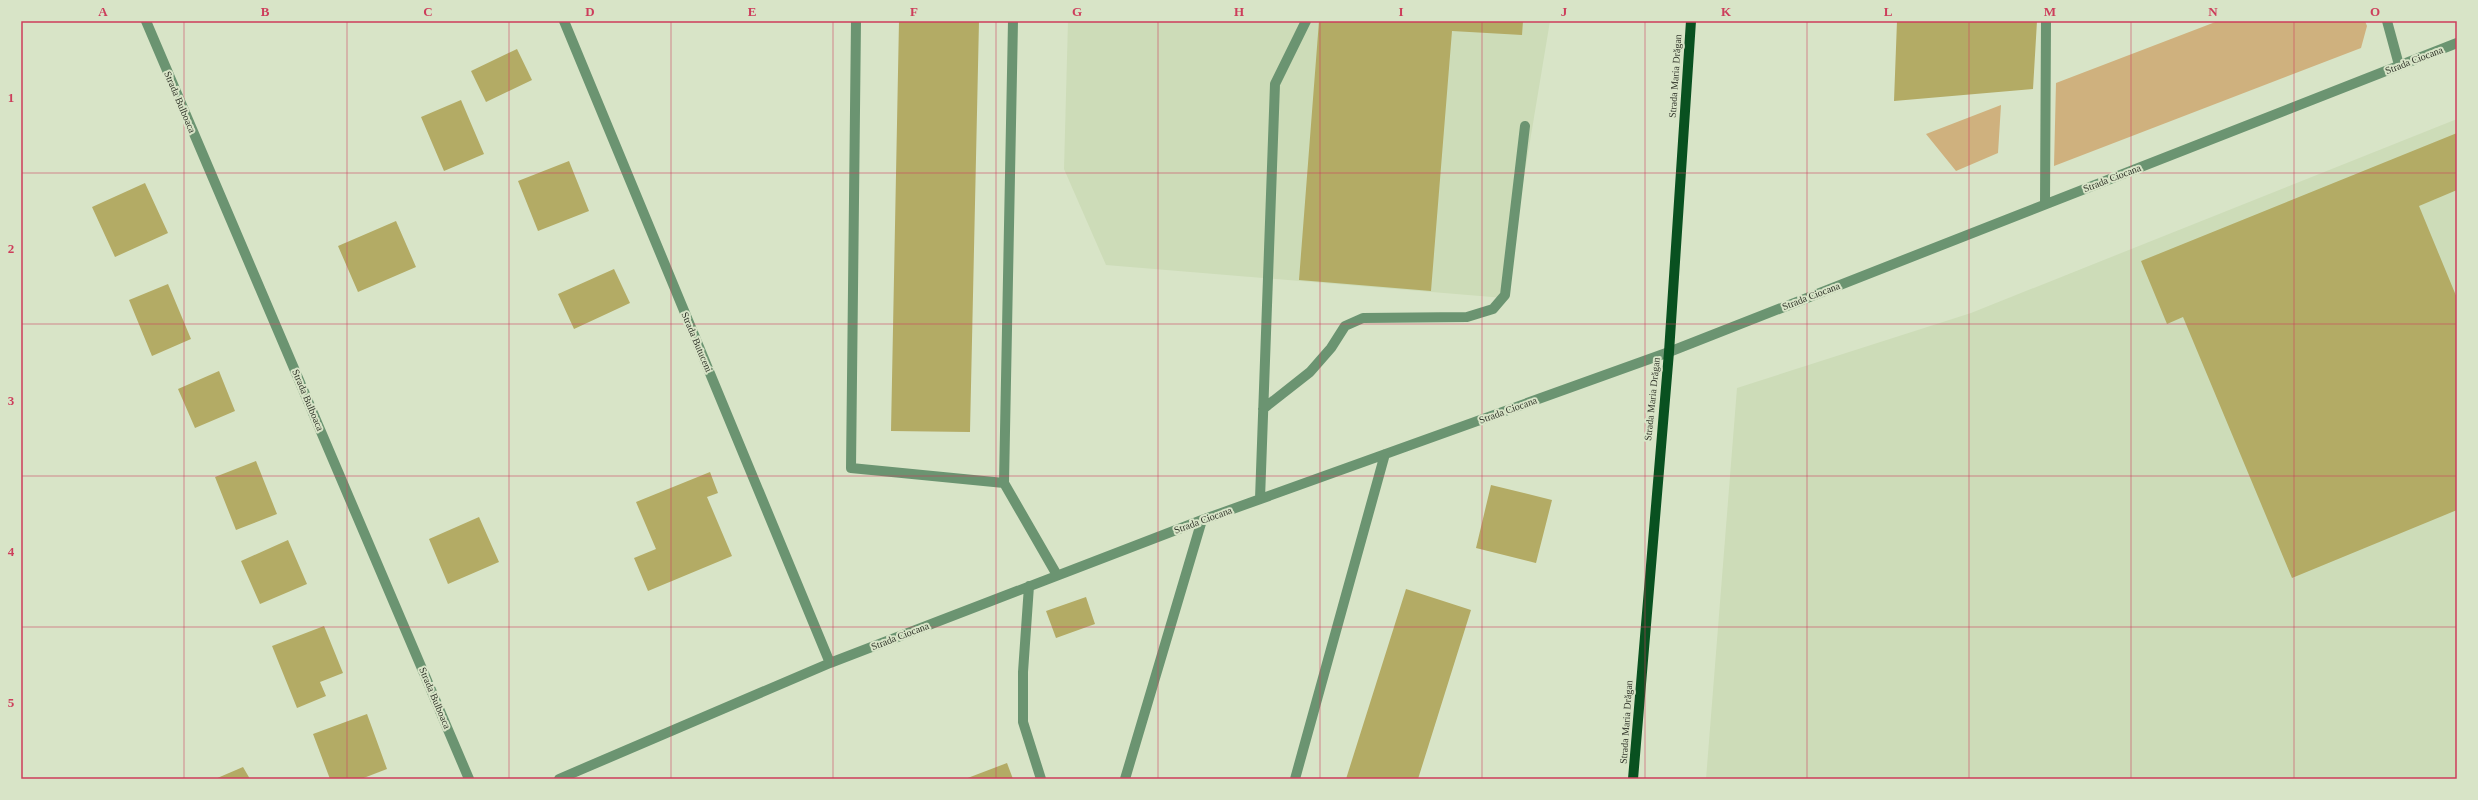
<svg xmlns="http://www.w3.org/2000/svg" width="2478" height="800" viewBox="0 0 2478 800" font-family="Georgia,serif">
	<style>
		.built { fill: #cddcb8 }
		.green { fill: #cfb17e }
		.building { fill: #b3ab65 }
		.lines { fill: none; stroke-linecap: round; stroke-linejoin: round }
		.minor { stroke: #6b9471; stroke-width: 10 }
		.major { stroke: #095120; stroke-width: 10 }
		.grid { fill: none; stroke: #cd3d5b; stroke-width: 1; stroke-opacity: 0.55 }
		.labels { text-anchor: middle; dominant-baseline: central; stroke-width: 4; stroke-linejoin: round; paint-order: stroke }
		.street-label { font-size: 10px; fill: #32362b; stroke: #d8e4c7 }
		.neatline { fill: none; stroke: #cd3d5b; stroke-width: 1.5 }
		.grid-label { font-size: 13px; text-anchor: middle; font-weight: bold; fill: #cd3d5b }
	</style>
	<rect width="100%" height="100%" fill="#d8e4c7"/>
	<path class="built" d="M1068 21H1550L1504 298 1106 265 1064 169Z
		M2457 119V779H1706L1737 388 1971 313Z"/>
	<path class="green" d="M2218 21H2365L2367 26 2361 48 2054 166 2056 83Z
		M2001 105 1998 153 1956 171 1926 134Z"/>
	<path class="building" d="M899 21H979L970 432 891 431Z
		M1319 21H1523L1522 35 1452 31 1431 291 1299 280Z
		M1897 21H2037L2033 89 1894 101Z
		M517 49 532 80 486 102 471 71Z
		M461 100 484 154 444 171 421 117Z
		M2457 133V190L2419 206 2457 298V510L2292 578 2183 317 2167 324 2141 261Z
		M569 161 589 211 538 231 518 181Z
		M145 183 168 233 115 257 92 207Z
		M396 221 416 267 358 292 338 246Z
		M614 269 630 303 574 329 558 294Z
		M168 284 191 339 152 356 129 300Z
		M219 371 235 411 195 428 178 389Z
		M256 461 277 514 236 530 215 477Z
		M710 472 718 493 707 497 732 556 648 591 634 558 656 549 636 502Z
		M1491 485 1552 500 1536 563 1476 548Z
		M479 517 499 562 448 584 429 539Z
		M288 540 307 584 260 604 241 561Z
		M1406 589 1471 610 1418 779H1346Z
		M1086 597 1095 624 1056 638 1046 611Z
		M324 626 343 673 320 682 326 696 297 708 272 646Z
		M367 714 387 769 361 779H330L313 734Z
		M1007 763 1013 779H965Z
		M243 767 250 779H215Z"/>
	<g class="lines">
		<path class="minor" d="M146 21 469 779
			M564 21 830 663
			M856 21 851 468 1004 483 1057 575
			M2387 21 2399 65
			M2045 204 2046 21
			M1263 409 1310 372 1331 348 1345 326 1363 318 1467 317 1493 309 1505 295 1525 126
			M1004 483 1013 21
			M1260 499 1275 84 1306 21
			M1029 586 1023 672V722L1041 779
			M559 779 830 663 1202 520 1669 352 2457 43
			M1125 779 1202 520
			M1295 779 1385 454"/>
		<path class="major" d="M1633 779 1669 352 1691 21"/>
	</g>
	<path class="grid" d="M184 21V779M347 21V779M509 21V779M671 21V779M833 21V779M996 21V779M1158 21V779M1320 21V779M1482 21V779M1645 21V779M1807 21V779M1969 21V779M2131 21V779M2294 21V779M21 173H2457M21 324H2457M21 476H2457M21 627H2457"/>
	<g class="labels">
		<g class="street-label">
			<text transform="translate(2414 60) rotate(-21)">Strada Ciocana</text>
			<text transform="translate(1675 76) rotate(-86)">Strada Maria Drăgan</text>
			<text transform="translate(180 102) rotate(67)">Strada Bulboaca</text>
			<text transform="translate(2112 178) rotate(-21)">Strada Ciocana</text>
			<text transform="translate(1811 296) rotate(-21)">Strada Ciocana</text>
			<text transform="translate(697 342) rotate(67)">Strada Butuceni</text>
			<text transform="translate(1652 399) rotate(-84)">Strada Maria Drăgan</text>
			<text transform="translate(308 400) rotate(67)">Strada Bulboaca</text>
			<text transform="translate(1508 410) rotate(-20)">Strada Ciocana</text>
			<text transform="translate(1203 520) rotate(-20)">Strada Ciocana</text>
			<text transform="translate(900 636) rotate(-21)">Strada Ciocana</text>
			<text transform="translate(435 698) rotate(67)">Strada Bulboaca</text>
			<text transform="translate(1626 722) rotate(-86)">Strada Maria Drăgan</text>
		</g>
	</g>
	<rect width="2478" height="800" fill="none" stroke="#d8e4c7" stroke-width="44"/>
	<rect x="22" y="22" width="2434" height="756" class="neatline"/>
	<g class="grid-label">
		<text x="103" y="16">A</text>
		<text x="265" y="16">B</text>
		<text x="428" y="16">C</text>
		<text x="590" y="16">D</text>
		<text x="752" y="16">E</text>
		<text x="914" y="16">F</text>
		<text x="1077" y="16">G</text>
		<text x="1239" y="16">H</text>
		<text x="1401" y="16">I</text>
		<text x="1564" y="16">J</text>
		<text x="1726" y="16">K</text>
		<text x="1888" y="16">L</text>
		<text x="2050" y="16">M</text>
		<text x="2213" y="16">N</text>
		<text x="2375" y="16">O</text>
		<text x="11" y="102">1</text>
		<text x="11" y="253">2</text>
		<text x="11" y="405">3</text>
		<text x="11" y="556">4</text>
		<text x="11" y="707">5</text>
	</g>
</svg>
